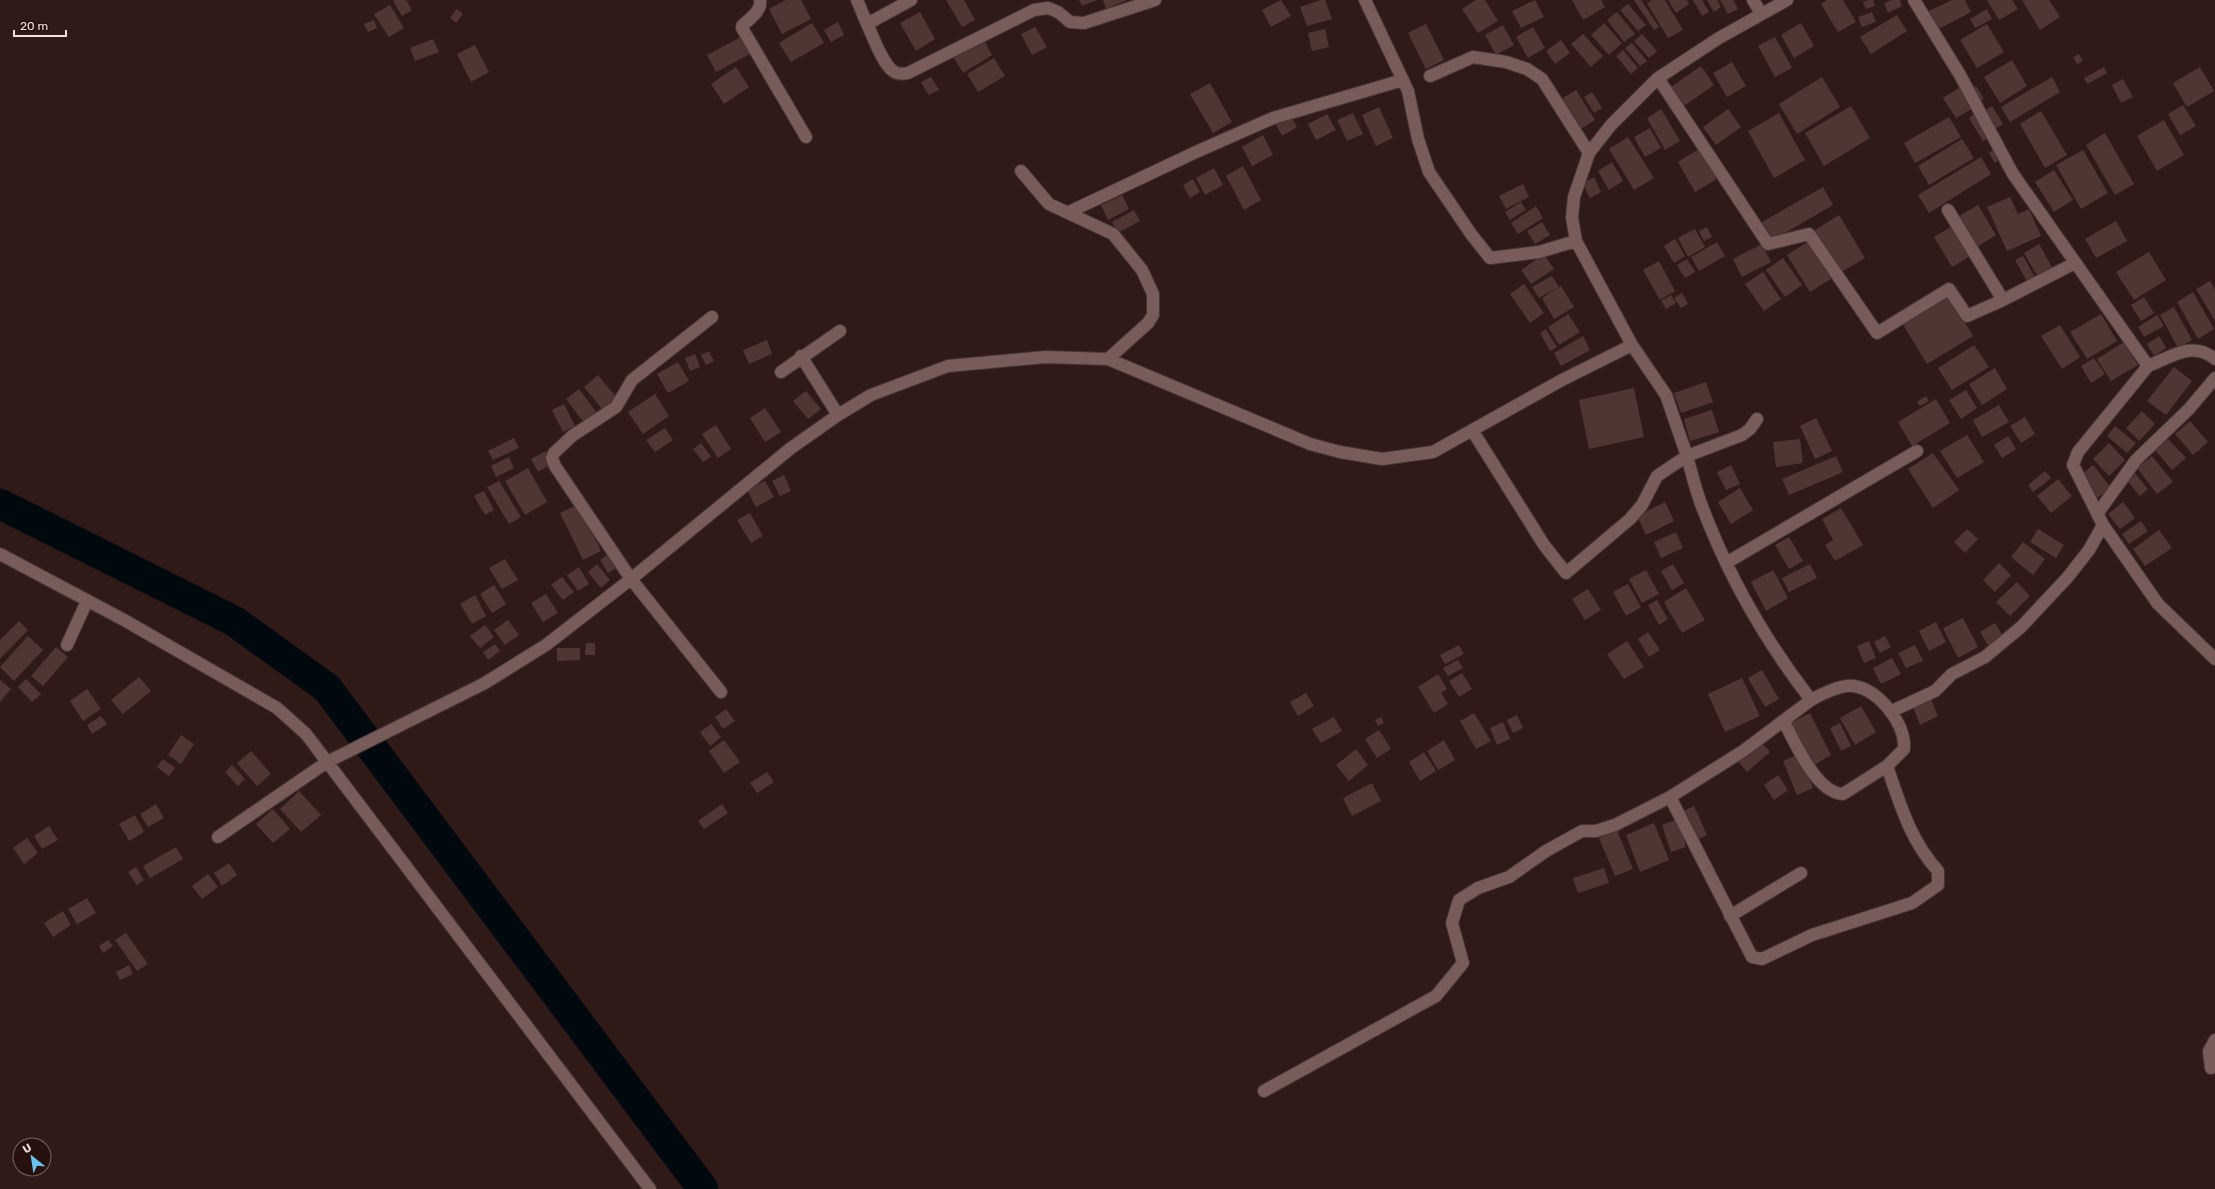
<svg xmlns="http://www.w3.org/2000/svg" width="2215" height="1189" viewBox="0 0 2215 1189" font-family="Rubik,sans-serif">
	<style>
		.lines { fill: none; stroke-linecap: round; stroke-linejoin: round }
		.river { stroke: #01090f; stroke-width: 31 }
		.building { fill: #4f3633 }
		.minor-casing { stroke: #473534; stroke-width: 14 }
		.minor { stroke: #775c59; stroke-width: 12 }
	</style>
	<rect width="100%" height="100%" fill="#301a18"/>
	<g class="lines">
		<path class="river" d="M0 504 234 621 327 688 703 1189"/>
	</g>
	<path class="building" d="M395 0H406L412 10 402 16 393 1Z
		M786 0H801L811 19 782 34 769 9Z
		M946 0H964L975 20 962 27Z
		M1079 0H1097L1082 6Z
		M1103 0H1127L1106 9Z
		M1281 0 1291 16 1271 27 1262 10Z
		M1321 0H1325L1332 19 1307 26 1300 7Z
		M1476 0H1485L1498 21 1478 33 1462 9Z
		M1535 0 1544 17 1521 28 1512 11Z
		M1572 0H1601L1605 7 1583 20Z
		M1634 0H1641L1659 27 1654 30Z
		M1652 0H1665L1683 30 1668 38 1647 3Z
		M1668 0H1687L1689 4 1676 13Z
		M1693 0H1702L1709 12 1702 16Z
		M1707 0H1717L1721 7 1714 12Z
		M1720 0H1733L1738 9 1728 14Z
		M1827 0H1843L1856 22 1838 32 1821 4Z
		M1868 0H1873L1875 6 1866 9 1863 2Z
		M1892 0H1900L1902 6 1888 13 1884 3Z
		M1952 0H1965L1971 12 1937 30 1927 12Z
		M1987 0H2012L2018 9 1999 20Z
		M2022 0H2049L2060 17 2040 30Z
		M1628 4 1646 25 1638 31 1620 10Z
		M390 5 404 28 389 37 374 14Z
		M457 9 463 14 456 23 450 18Z
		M1987 9 1992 19 1975 28 1970 19Z
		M920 12 935 39 916 51 900 23Z
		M1617 12 1635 34 1624 42 1607 20Z
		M1872 12 1876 22 1862 27 1858 17Z
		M1897 15 1907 31 1871 54 1860 37Z
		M374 20 377 28 368 32 364 24Z
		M838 22 844 35 831 42 824 30Z
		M812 23 824 43 791 62 779 43Z
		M1604 23 1622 43 1609 55 1591 35Z
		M1801 23 1814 46 1794 58 1781 35Z
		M1426 24 1444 60 1426 69 1408 33Z
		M1987 24 2004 52 1977 68 1960 40Z
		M1503 25 1514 45 1496 55 1485 35Z
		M1035 27 1047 47 1032 55 1021 34Z
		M1533 27 1545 48 1528 58 1516 37Z
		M1325 29 1329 47 1312 51 1308 33Z
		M1583 34 1603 56 1591 67 1571 44Z
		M1642 34 1657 51 1649 58 1634 41Z
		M741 37 750 54 716 72 707 55Z
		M1775 37 1792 68 1775 77 1758 46Z
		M433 39 439 52 415 61 410 48Z
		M984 40 992 55 963 73 954 58Z
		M1561 40 1570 53 1555 64 1546 51Z
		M1632 43 1647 61 1640 66 1625 48Z
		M475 45 489 72 471 82 457 54Z
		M1623 50 1638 68 1631 74 1616 56Z
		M2079 54 2083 61 2077 64 2073 57Z
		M994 58 1005 76 978 92 967 74Z
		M2012 60 2027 86 2000 103 1984 77Z
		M1732 62 1746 86 1727 97 1713 73Z
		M1701 66 1714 85 1684 106 1671 87Z
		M736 67 749 87 724 104 711 84Z
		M2104 67 2107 73 2087 84 2084 78Z
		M2200 67 2214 91 2187 107 2173 83Z
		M931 77 939 90 929 95 921 82Z
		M1822 77 1840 107 1797 134 1779 104Z
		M2052 77 2060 92 2010 122 2001 107Z
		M2123 79 2133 97 2121 103 2112 85Z
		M1210 83 1232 122 1213 133 1190 94Z
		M1976 86 1984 99 1979 101 1972 88Z
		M1960 87 1973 108 1956 118 1943 98Z
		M1576 90 1595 120 1579 130 1561 99Z
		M1592 92 1602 108 1594 113 1584 97Z
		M2183 105 2196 126 2180 135 2168 114Z
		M1851 106 1870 138 1824 166 1805 133Z
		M1992 106 2003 124 1993 130 1982 112Z
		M1379 107 1393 138 1376 146 1362 115Z
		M1661 109 1680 141 1665 150 1647 118Z
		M1728 109 1741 127 1716 145 1703 127Z
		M2041 111 2067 155 2045 168 2020 124Z
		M1353 113 1363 134 1347 141 1337 120Z
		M1779 113 1805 160 1774 178 1748 131Z
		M1976 113 1990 137 1983 141 1969 118Z
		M1327 114 1336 130 1316 140 1308 124Z
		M1291 116 1297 127 1282 136 1276 125Z
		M1949 117 1961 137 1915 163 1904 143Z
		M2164 120 2184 155 2157 171 2137 136Z
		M1650 128 1661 148 1645 157 1634 137Z
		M2105 133 2134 184 2115 195 2086 145Z
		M1263 135 1273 155 1252 166 1242 147Z
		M1628 137 1654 178 1634 190 1609 149Z
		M1962 139 1974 158 1929 185 1918 166Z
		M1699 149 1717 179 1695 192 1678 162Z
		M1993 150 1999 160 1995 163 1989 153Z
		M2083 150 2108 193 2081 209 2056 165Z
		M1981 157 1991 174 1929 213 1918 195Z
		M1612 162 1623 181 1609 190 1598 171Z
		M1243 166 1261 200 1244 210 1226 176Z
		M1214 168 1223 185 1205 195 1196 178Z
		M2054 170 2073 200 2054 212 2035 182Z
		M1594 177 1601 192 1590 198 1582 183Z
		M1193 179 1200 192 1190 198 1183 185Z
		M1523 184 1529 197 1506 209 1499 196Z
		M1823 187 1833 205 1773 240 1762 222Z
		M1122 195 1129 209 1108 220 1101 205Z
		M2010 197 2018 214 2029 209 2041 236 2007 251 1987 207Z
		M1521 202 1526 210 1510 220 1505 212Z
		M1978 205 1996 235 1977 247 1959 216Z
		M1536 206 1543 218 1518 234 1511 223Z
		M1134 210 1140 221 1118 233 1112 222Z
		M1839 215 1865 258 1838 274 1812 232Z
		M2116 221 2127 241 2096 258 2085 239Z
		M1542 222 1550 235 1535 244 1527 231Z
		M1954 225 1972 255 1952 267 1934 237Z
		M1707 227 1712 237 1704 241 1699 231Z
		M1695 229 1705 247 1688 257 1678 238Z
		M1675 239 1685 256 1674 263 1664 246Z
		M1811 240 1834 277 1810 292 1787 255Z
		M1717 242 1725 256 1699 271 1691 257Z
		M1762 244 1771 262 1742 277 1733 259Z
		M2039 244 2053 269 2038 277 2024 253Z
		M2149 252 2166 280 2134 300 2116 272Z
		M1544 254 1554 269 1531 284 1521 270Z
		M2023 256 2036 279 2028 283 2015 260Z
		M1783 258 1802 285 1785 297 1766 270Z
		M1687 259 1695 272 1685 278 1677 265Z
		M1659 261 1675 291 1660 300 1643 270Z
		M1763 272 1781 299 1764 311 1745 284Z
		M1552 276 1559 287 1539 298 1532 287Z
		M2210 281 2215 289V321L2196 289Z
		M1524 284 1544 313 1530 323 1510 294Z
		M1561 286 1574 307 1554 319 1542 298Z
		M2193 292 2214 329 2198 339 2177 302Z
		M1682 293 1688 304 1681 308 1674 298Z
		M1671 295 1676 303 1666 309 1661 301Z
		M1948 295 1973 336 1927 364 1902 323Z
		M2144 297 2154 313 2141 321 2131 305Z
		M2174 307 2192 340 2178 348 2160 315Z
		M1568 314 1580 332 1559 345 1548 327Z
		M2101 314 2117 341 2087 359 2070 332Z
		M2157 315 2164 326 2144 337 2138 327Z
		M2060 325 2080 357 2062 369 2041 336Z
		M1546 329 1557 347 1550 351 1540 333Z
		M1583 336 1590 350 1561 366 1554 353Z
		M2159 336 2166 348 2154 356 2147 344Z
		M767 340 772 354 749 364 743 350Z
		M2124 342 2138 365 2111 381 2097 359Z
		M1974 345 1989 367 1952 390 1938 368Z
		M709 351 714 361 706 365 701 355Z
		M695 354 700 367 690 371 685 358Z
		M2094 358 2105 374 2091 383 2081 366Z
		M678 362 689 381 668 393 657 374Z
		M2174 367 2192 381 2166 415 2147 401Z
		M1995 368 2007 389 1982 405 1969 384Z
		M598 375 617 398 602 409 584 387Z
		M1706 382 1713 402 1681 413 1674 393Z
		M1634 388 1644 437 1589 449 1579 400Z
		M579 389 597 413 584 423 566 399Z
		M1966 390 1977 408 1961 419 1949 400Z
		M806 391 821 409 808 419 793 401Z
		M655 394 669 416 643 434 628 412Z
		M1926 396 1929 401 1920 406 1917 402Z
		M1936 399 1950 423 1912 446 1898 422Z
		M564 404 575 426 563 432 552 410Z
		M1999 405 2009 422 1982 437 1973 420Z
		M765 408 781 432 765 442 750 418Z
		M1712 410 1719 432 1690 441 1684 419Z
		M2142 411 2155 424 2139 441 2126 428Z
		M2025 417 2035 434 2021 443 2010 426Z
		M1816 418 1832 451 1815 459 1800 426Z
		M2190 421 2208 442 2193 455 2175 434Z
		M716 425 731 449 718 458 702 434Z
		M2115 426 2136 443 2127 453 2107 436Z
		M665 428 673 440 655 452 646 440Z
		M1967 435 1984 462 1957 478 1940 451Z
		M2008 436 2016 449 2002 458 1994 445Z
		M514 438 519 448 493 460 488 451Z
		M1800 439 1803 463 1776 467 1773 442Z
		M2168 439 2186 458 2172 470 2155 450Z
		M701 443 711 457 703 462 693 449Z
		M2109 443 2125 460 2109 476 2093 459Z
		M546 451 553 463 538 472 531 459Z
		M1933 453 1959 490 1933 508 1908 469Z
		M1836 456 1843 472 1789 495 1782 479Z
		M2152 456 2173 482 2157 494 2137 468Z
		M509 457 514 468 496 477 491 466Z
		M1731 465 1740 484 1726 490 1717 472Z
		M2093 465 2111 488 2097 498 2080 476Z
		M528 468 547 502 525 515 505 481Z
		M2045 471 2051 478 2033 492 2028 485Z
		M2133 471 2148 489 2140 496 2125 478Z
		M784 475 791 491 780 496 772 481Z
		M2058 479 2072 496 2051 513 2037 496Z
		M499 481 521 517 509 524 487 487Z
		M765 481 774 497 756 507 747 490Z
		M1740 488 1753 510 1731 524 1718 502Z
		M484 491 494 510 485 515 474 496Z
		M1665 502 1674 521 1646 535 1637 516Z
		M2123 502 2135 518 2120 529 2108 514Z
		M579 504 601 551 583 560 560 513Z
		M1841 508 1863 545 1835 561 1825 545 1833 540 1822 519Z
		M750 513 763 536 751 543 737 520Z
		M2141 521 2148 531 2129 544 2122 534Z
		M1967 529 1978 539 1965 553 1954 542Z
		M2038 529 2064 545 2056 558 2030 542Z
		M2159 530 2172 548 2145 566 2133 549Z
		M1676 532 1683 548 1661 558 1654 542Z
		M1789 537 1803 561 1789 569 1775 545Z
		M2023 542 2045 559 2033 575 2011 557Z
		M607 555 616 568 608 573 600 560Z
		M505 559 518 580 502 589 489 568Z
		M1999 563 2011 575 1995 592 1983 580Z
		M597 564 610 580 601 588 588 572Z
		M1673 564 1684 583 1672 590 1661 571Z
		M1810 564 1817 578 1789 592 1782 578Z
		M579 567 589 584 578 591 567 575Z
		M1646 570 1659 594 1642 603 1629 579Z
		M1773 570 1788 598 1766 611 1751 582Z
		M562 577 574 592 563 600 551 585Z
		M2017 582 2030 596 2010 616 1996 602Z
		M1628 584 1641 607 1626 616 1613 592Z
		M494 585 506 604 492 613 480 594Z
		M1686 588 1705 620 1682 633 1664 602Z
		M1588 589 1601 610 1585 620 1572 599Z
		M546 594 558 613 543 622 531 603Z
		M475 595 486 616 472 624 460 604Z
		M1657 600 1668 619 1659 625 1648 605Z
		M1963 618 1978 647 1958 658 1943 628Z
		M508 620 519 635 505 645 494 630Z
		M19 621 28 630 0 659V640Z
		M1936 622 1946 642 1929 651 1919 631Z
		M1995 623 2004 638 1989 647 1980 632Z
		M485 625 494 637 480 648 470 636Z
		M1648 632 1660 650 1649 657 1638 639Z
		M28 636 43 650 14 681 0 667Z
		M1885 636 1891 647 1880 653 1874 642Z
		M1627 641 1644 667 1624 679 1607 654Z
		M1869 641 1876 658 1864 663 1857 646Z
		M586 643H595V655H585Z
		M495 644 500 651 488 660 483 652Z
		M1459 645 1464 654 1445 664 1440 655Z
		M1915 645 1923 661 1906 668 1898 653Z
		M56 647 68 657 43 686 31 676Z
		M557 648H580V660L557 661Z
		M1892 658 1901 674 1881 684 1873 668Z
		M1458 660 1463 668 1448 676 1443 668Z
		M1762 670 1779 699 1765 707 1748 678Z
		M1462 673 1472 689 1459 697 1449 681Z
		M1438 674 1447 689 1441 693 1448 704 1434 713 1418 687Z
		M139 677 151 691 123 714 111 700Z
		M1742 678 1760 716 1725 732 1708 694Z
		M26 679 41 694 32 702 18 687Z
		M0 680 11 689 0 702Z
		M87 689 101 709 83 721 70 701Z
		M1306 693 1314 706 1298 716 1290 702Z
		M1931 699 1938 716 1920 725 1913 707Z
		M1861 706 1876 732 1855 745 1840 718Z
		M726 709 735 721 723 729 715 717Z
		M1474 713 1491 741 1476 749 1460 721Z
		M1810 713 1831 755 1812 766 1790 723Z
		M1517 715 1523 728 1513 733 1507 720Z
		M101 716 107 724 92 734 87 725Z
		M1334 717 1342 731 1321 743 1312 729Z
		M1381 717 1384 723 1378 726 1375 720Z
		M1503 722 1510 739 1497 745 1490 728Z
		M1840 723 1851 746 1841 751 1830 728Z
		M711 724 721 737 710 746 700 732Z
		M1379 730 1391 749 1377 758 1365 739Z
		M181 735 194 744 181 764 168 755Z
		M724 740 740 762 724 773 709 751Z
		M1444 740 1455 760 1438 770 1427 751Z
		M1760 741 1770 752 1747 772 1738 761Z
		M1356 749 1368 765 1349 781 1336 765Z
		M251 751 271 774 257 786 237 763Z
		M1424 752 1436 771 1420 781 1409 762Z
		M1799 754 1813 788 1797 795 1783 761Z
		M163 759 175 768 169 776 157 767Z
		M232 765 245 779 238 786 225 772Z
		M767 772 774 782 757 793 750 783Z
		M1778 775 1788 790 1774 800 1764 785Z
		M1372 783 1381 801 1352 816 1343 798Z
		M299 791 321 815 301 832 280 809Z
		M156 804 164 818 148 827 140 814Z
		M722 804 728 813 704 829 698 821Z
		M1694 806 1707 835 1693 842 1679 813Z
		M273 809 290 829 273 843 256 824Z
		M135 815 144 832 129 841 119 824Z
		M1678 819 1686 847 1671 852 1662 825Z
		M1654 823 1669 860 1640 872 1626 835Z
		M49 826 58 840 42 849 34 836Z
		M1617 830 1633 869 1615 876 1599 838Z
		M27 838 38 853 24 864 13 848Z
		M176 847 183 859 150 878 143 866Z
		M229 863 237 875 222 886 214 873Z
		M136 867 144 880 137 885 128 872Z
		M1604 868 1609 883 1578 893 1573 878Z
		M208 874 218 887 202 899 192 886Z
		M87 898 96 913 77 924 68 909Z
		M63 911 71 925 53 937 44 923Z
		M126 933 148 964 137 971 115 940Z
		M108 940 113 946 103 953 99 946Z
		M129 965 133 974 120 980 116 972Z"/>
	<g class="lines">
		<g class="minor-casing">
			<path id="minor" d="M760 0C762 11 750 18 742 26V28L806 137
				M857 0 867 24
				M911 0 867 24C873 36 882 63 893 71 897 74 903 74 908 73L1034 10 1048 8 1058 12 1070 22 1084 23 1155 0
				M1365 0 1408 91 1418 139 1429 172 1471 234 1490 258 1539 252 1576 241
				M1753 0 1761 13
				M1914 0 1960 75 2013 174 2148 366C2171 357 2193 340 2215 359
				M1430 76 1473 57 1506 62 1527 69 1542 79 1589 153
				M1658 78 1768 244 1809 234 1877 333 1949 289 1967 316 2003 300
				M1021 171 1049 204 1113 234 1142 270 1153 294V315L1148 323 1108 359
				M1948 210 2003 300 2075 263
				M1069 212 1196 152 1273 118 1403 80
				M712 317 632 380 616 407 572 436 554 453 552 458 555 466 631 579 721 692
				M801 356 838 415
				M2148 366 2078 452 2073 465 2103 525 2158 604 2215 659
				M781 372 840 331
				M1757 419 1750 429 1742 435 1687 456C1692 474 1696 492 1703 509 1729 577 1767 643 1811 700 1821 694 1842 684 1854 686 1879 690 1906 724 1904 749L1887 766 1843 794C1816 793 1795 742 1784 722
				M1472 430 1544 545 1566 573 1630 519 1642 505 1657 476 1687 456 1666 395 1632 345 1576 241 1572 218 1574 197 1589 153 1611 125 1658 78 1719 38 1787 0
				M2097 514 2136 460 2189 409 2215 378
				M0 554 124 620 277 708 306 734 650 1189
				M1726 563 1917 451
				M67 645 87 601
				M1892 711 1935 691 1952 674 1985 657 2021 627 2067 578 2089 550 2103 525
				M1670 797 1752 957 1762 959 1812 935 1912 903 1938 885V871C1910 840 1900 804 1887 766
				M218 837 327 762 485 683 546 645 631 579 791 448 838 415 871 395 948 366 1045 357 1108 359 1310 444 1340 452 1382 459 1433 452 1562 380 1632 345
				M1730 916 1801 873
				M2211 1068 2209 1051 2215 1040
				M1264 1091 1436 996 1463 963 1452 923 1459 900 1478 888 1509 877 1546 851 1582 831H1596L1615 825 1670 797 1743 751 1811 700"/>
		</g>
		<use href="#minor" class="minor"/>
	</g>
	<g transform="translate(32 1157) rotate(330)"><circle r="19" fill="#26110f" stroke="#776462"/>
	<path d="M0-3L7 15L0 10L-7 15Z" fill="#6cc3f2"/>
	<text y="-6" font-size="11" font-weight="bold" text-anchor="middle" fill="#f1e1df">U</text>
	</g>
	<path d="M14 30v6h52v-6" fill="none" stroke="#f1e1df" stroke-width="2"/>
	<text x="20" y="30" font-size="12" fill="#f1e1df" stroke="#26110f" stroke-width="3" paint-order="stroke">20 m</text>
</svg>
